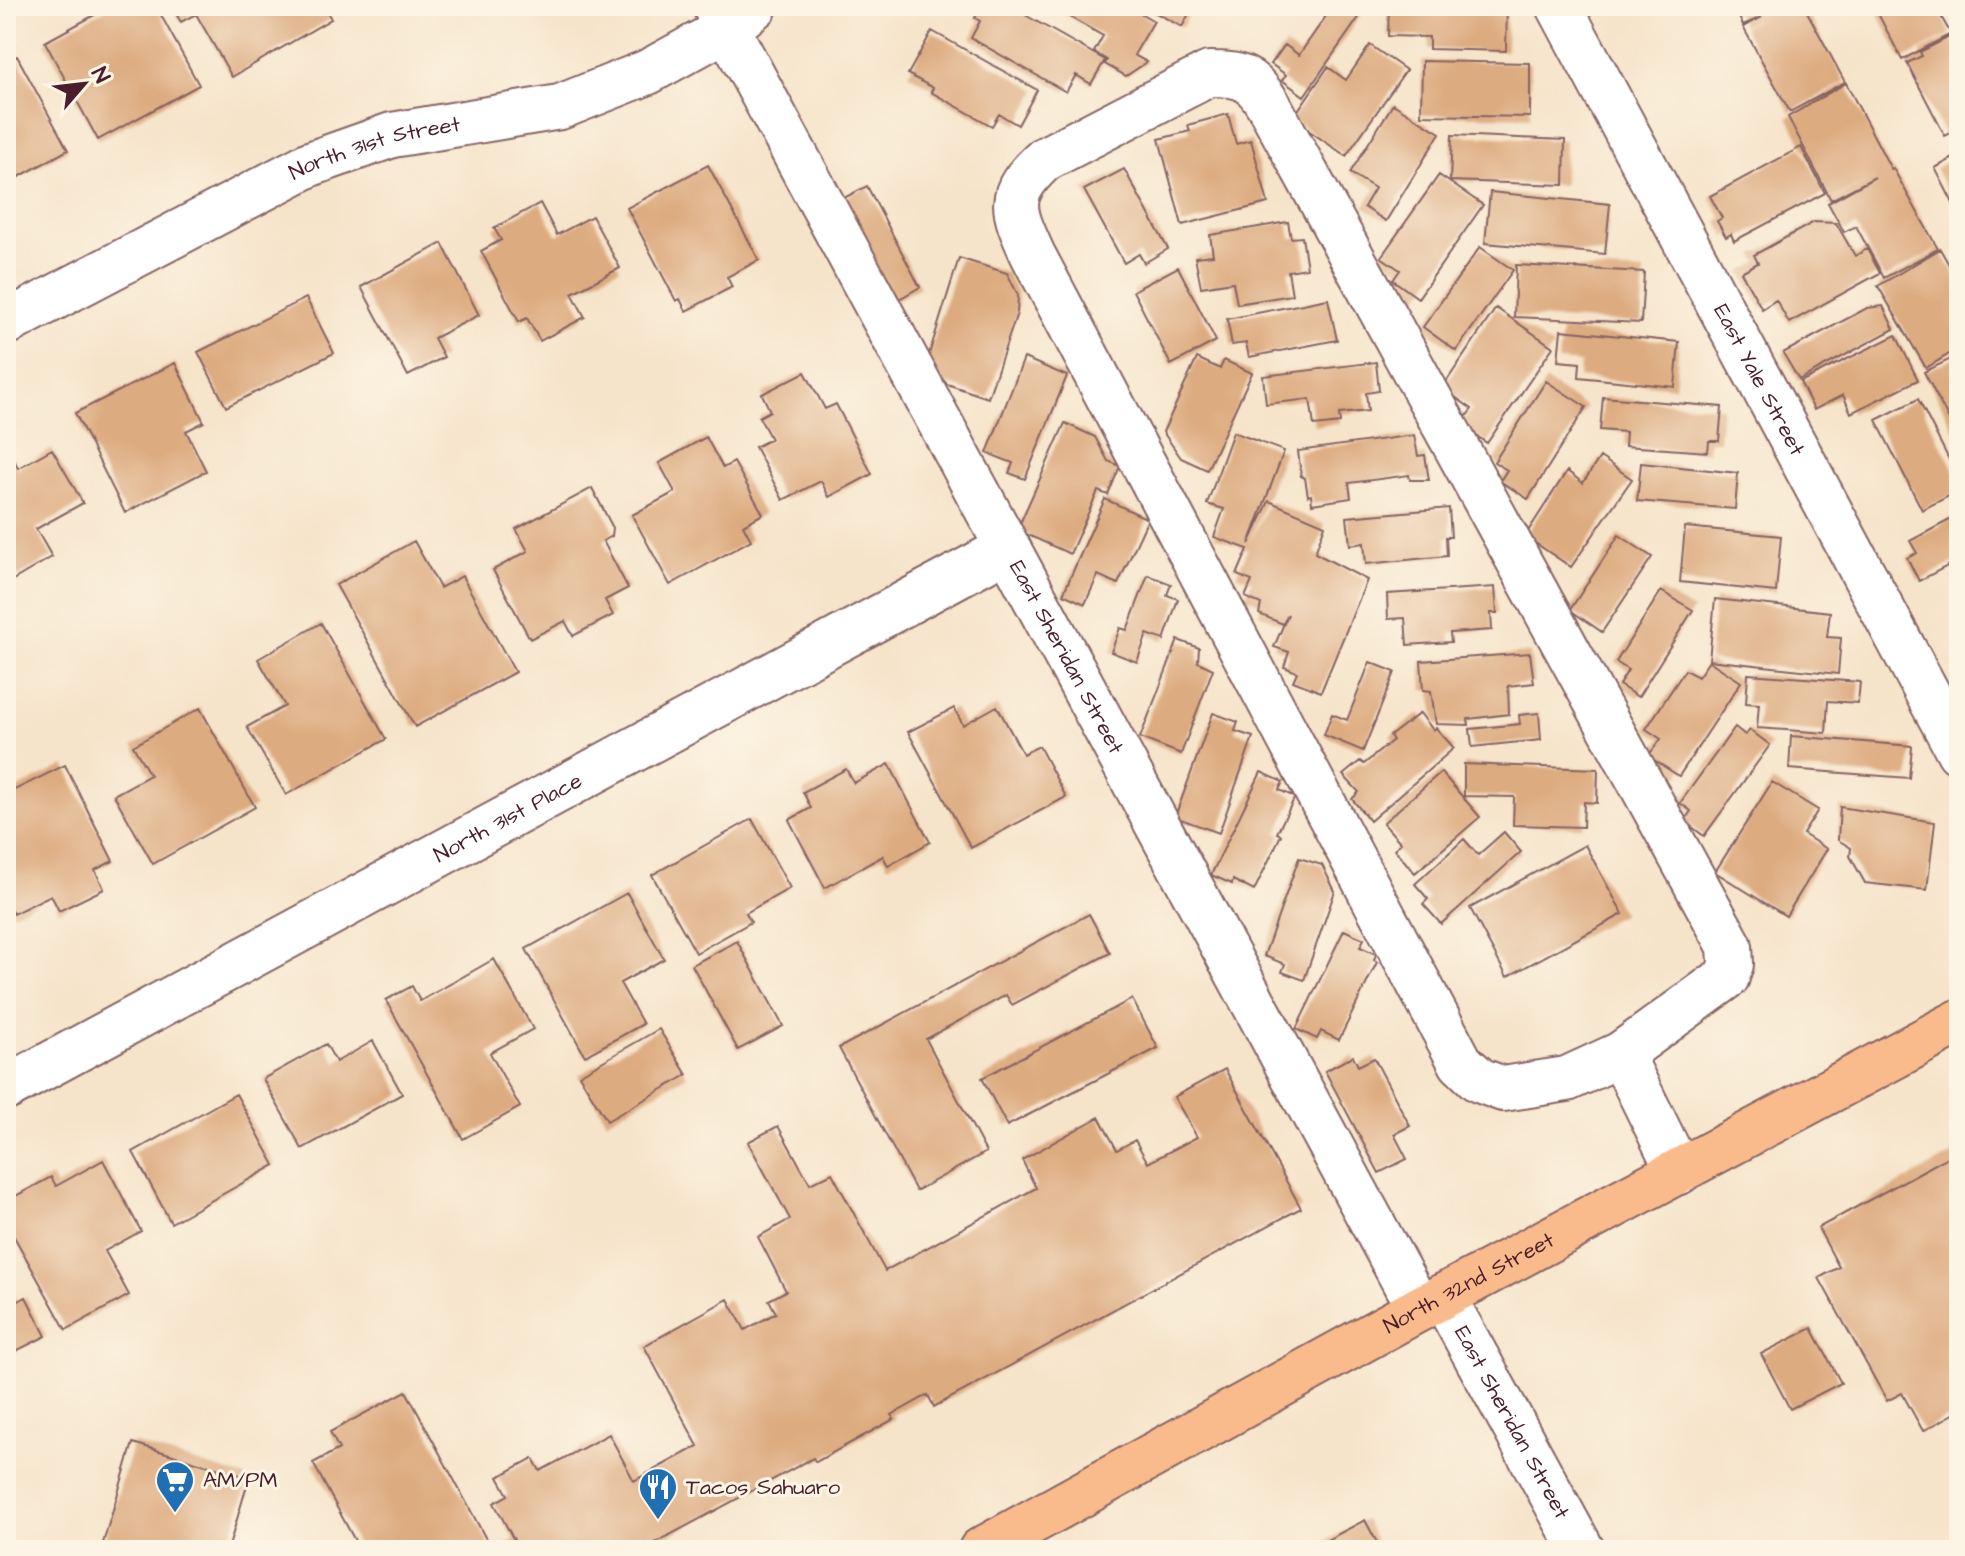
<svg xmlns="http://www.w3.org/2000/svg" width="1965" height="1556" viewBox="0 0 1965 1556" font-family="'Architects Daughter',sans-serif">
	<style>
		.building { fill: #ddab80 }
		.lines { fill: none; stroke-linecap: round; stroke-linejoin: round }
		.minor-casing { stroke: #866463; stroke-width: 48 }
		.major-casing { stroke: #866463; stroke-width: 48 }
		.minor { stroke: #fff; stroke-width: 44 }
		.major { stroke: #fabb8c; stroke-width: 44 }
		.labels { text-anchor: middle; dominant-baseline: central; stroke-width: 6; stroke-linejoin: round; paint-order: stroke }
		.street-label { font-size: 22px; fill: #4a1f2b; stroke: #fcf5e5 }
		.poi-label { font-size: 22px; fill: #4a1f2b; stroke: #fcf5e5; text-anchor: start }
	</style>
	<rect width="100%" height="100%" fill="#fcf5e5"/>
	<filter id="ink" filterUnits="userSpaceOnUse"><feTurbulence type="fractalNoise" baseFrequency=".0125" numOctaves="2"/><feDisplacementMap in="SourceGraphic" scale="16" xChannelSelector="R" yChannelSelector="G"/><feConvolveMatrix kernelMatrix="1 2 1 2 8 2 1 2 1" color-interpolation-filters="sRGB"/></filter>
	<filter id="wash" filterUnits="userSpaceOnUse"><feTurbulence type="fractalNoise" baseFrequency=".006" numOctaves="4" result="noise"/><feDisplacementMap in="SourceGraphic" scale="32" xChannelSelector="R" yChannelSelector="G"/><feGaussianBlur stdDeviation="1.8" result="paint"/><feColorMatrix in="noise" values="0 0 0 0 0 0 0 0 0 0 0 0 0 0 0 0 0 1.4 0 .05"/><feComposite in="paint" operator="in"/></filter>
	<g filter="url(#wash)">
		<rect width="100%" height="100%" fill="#f6e4ca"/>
		<g id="blocks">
			<path class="building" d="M111 6H156L199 85 98 140 45 42Z
				M171 6H324L331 19 232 77 196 14 181 22Z
				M982 6H1009L1105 60 1091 84 1076 75 1066 92 971 38 980 21 975 18Z
				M1050 6H1128L1154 21 1134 55 1147 62 1126 76 1105 64 1107 60 1094 52 1103 36Z
				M1143 6H1193L1182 27Z
				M1333 6H1367L1304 96 1282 80 1286 75 1271 64 1285 45 1299 55Z
				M1389 6H1507L1506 51 1429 49V37L1388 36Z
				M1733 6H1804L1845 82 1790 112 1743 27 1762 17 1743 25Z
				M1874 6H1935L1951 34 1902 60Z
				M932 31 1037 90 1018 125 999 114 992 126 931 92 933 88 908 74Z
				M1951 36 1959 52V129L1945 136 1907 63 1922 56 1920 52Z
				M1370 45 1406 70 1346 156 1292 119 1328 67 1346 80Z
				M17 56 68 150 6 184V62Z
				M1422 61 1530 63V117L1421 115Z
				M1846 83 1891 169 1893 168 1938 249 1884 278 1856 226 1844 232 1828 203 1875 177 1831 200 1788 117Z
				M1393 104 1440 133 1386 221 1364 207 1375 188 1350 173Z
				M1228 114 1236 144 1251 140 1268 203 1182 225 1159 139 1190 131 1188 125Z
				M1452 135 1565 140 1564 185 1450 181Z
				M1801 147 1825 193 1734 241 1731 234 1726 237 1717 221 1722 218 1710 196Z
				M1959 155V207L1956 209 1935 168Z
				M708 165 759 260 727 277 732 287 686 311 680 299 676 301 627 208Z
				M1124 169 1168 249 1144 263 1139 254 1124 263 1084 190Z
				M1439 175 1483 205 1418 298 1393 280 1400 270 1381 257Z
				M867 186 920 287 890 304 836 202Z
				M1490 192 1610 204 1605 254 1485 243Z
				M540 203 557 235 592 216 620 268 572 293 585 317 540 341 527 318 519 322 481 251 501 240 494 228Z
				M1288 222 1291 238 1302 237 1307 268 1288 271 1292 295 1237 304 1233 282 1201 287 1195 257 1213 255 1210 235Z
				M1814 222 1836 223 1855 256 1867 249 1880 273 1789 323 1776 300 1762 309 1741 272 1758 263 1754 255Z
				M442 243 479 315 434 338 444 357 408 376 361 287Z
				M1480 247 1513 270 1456 351 1423 327Z
				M1940 249 1959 282V348L1926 368 1878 286Z
				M959 258 1007 273 1018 295 1017 313 988 398 947 384 926 364Z
				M1516 265 1644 272 1641 323 1514 317Z
				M1178 267 1216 341 1171 365 1133 291Z
				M306 298 334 353 226 407 198 352Z
				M1328 299 1337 340 1249 357 1246 343 1232 345 1227 319Z
				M1883 306 1894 329 1799 380 1783 353 1867 308Z
				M1496 308 1553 347 1487 443 1460 425 1472 409 1442 388Z
				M1561 330 1679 342 1675 387 1579 377 1580 363 1558 361Z
				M1896 335 1918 380 1851 413 1843 395 1814 410 1800 382Z
				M1959 355V439L1924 372Z
				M1024 358 1067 376 1025 479 1009 473 1013 463 987 453Z
				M1197 358 1220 369 1224 360 1252 373 1207 470 1181 458 1163 432Z
				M1376 362 1379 391 1366 393 1368 411 1339 414 1340 423 1314 426 1310 399 1266 404 1263 376Z
				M175 363 204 422 186 431 206 471 125 513 75 413Z
				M805 372 825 409 836 404 872 474 829 497 821 481 783 500 755 447 771 439 759 417 770 411 762 394Z
				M1546 381 1586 407 1528 499 1500 481 1507 470 1494 462Z
				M1603 397 1722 407 1719 441H1709L1708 452 1625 446 1626 432 1600 430Z
				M1918 399 1959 479V491L1922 510 1876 420Z
				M1065 423 1095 437 1108 461 1120 466 1108 495 1098 491 1070 554 1017 530Z
				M1233 432 1284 451 1249 544 1269 501 1325 525 1315 553 1367 580 1321 692 1293 681 1297 672 1284 667 1289 652 1274 647 1288 614 1283 624 1259 614 1261 604 1245 597 1252 581 1237 575 1248 549 1214 537 1224 509 1207 504Z
				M1414 435 1418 456 1425 455 1429 480H1410L1409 475 1349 483 1351 498 1312 504 1311 495 1308 496 1305 478 1301 476 1298 451Z
				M706 437 723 468 734 462 763 514 743 525 751 540 670 585 632 515 675 492 659 463Z
				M52 449 83 503 36 529 52 557 6 584V462L13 458 18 468Z
				M1600 457 1632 479 1571 567 1525 536 1567 471 1583 483Z
				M1641 463 1738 473 1735 509 1637 501Z
				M592 488 613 528 612 536 603 541 628 588 605 600 613 615 573 636 565 621 530 639 493 570 528 551 516 529Z
				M1105 499 1148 519 1118 584 1098 575 1085 604 1063 594Z
				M1449 508 1451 537H1446L1447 556 1366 564 1364 543 1350 545 1347 517Z
				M1959 515V560L1919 581 1907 558 1917 553 1910 541Z
				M1685 527 1781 536 1776 592 1680 582Z
				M1619 535 1652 557 1602 632 1570 610Z
				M414 541 440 588 462 576 515 672 415 727 336 585Z
				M1148 575 1171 584 1167 595 1178 599 1164 640 1147 634 1137 662 1111 652 1120 628 1127 630Z
				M1495 587 1497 613H1491L1492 630 1450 633 1451 642 1407 645 1405 618 1388 619 1387 594Z
				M1661 591 1693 610 1638 697 1619 685 1628 670 1616 662Z
				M1715 599 1830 612 1827 637 1841 638 1838 674 1709 660Z
				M321 623 386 739 286 795 247 727 285 706 258 659Z
				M1178 640 1199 648 1198 662 1213 669 1181 754 1140 738Z
				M1530 653 1534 683 1508 686 1509 714 1468 719 1469 725 1436 724 1431 691 1423 690 1421 661Z
				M1709 661 1741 682 1679 776 1648 756 1661 739 1646 729 1685 670 1698 677Z
				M1370 662 1395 672 1363 751 1324 735 1332 714 1347 720Z
				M1748 674 1860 682 1858 703 1828 701 1826 733 1757 728 1759 704 1746 703Z
				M997 706 1023 754 1039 746 1066 797 971 848 908 732 954 708 963 725Z
				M200 708 255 807 153 864 114 795 150 775 133 746Z
				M1213 713 1238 722 1235 731 1253 737 1219 833 1175 817Z
				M1420 713 1433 730 1436 728 1454 748 1370 821 1352 799 1359 792 1343 775 1360 761 1364 764 1393 740 1390 736Z
				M1539 713 1541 740 1472 747 1470 729 1520 724 1519 715Z
				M1735 727 1745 735 1750 730 1770 745 1704 836 1684 821 1691 811 1680 803Z
				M1791 736 1912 746 1909 778 1789 769Z
				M889 764 930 842 888 866 883 856 825 888 789 820 811 808 803 792 846 769 854 783Z
				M1464 764 1598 769 1597 803 1584 802 1583 827 1513 825 1514 797 1464 796Z
				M65 765 113 861 95 870 104 889 59 911 51 895 13 914 6 901V794Z
				M1261 772 1283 782 1279 790 1295 797 1277 833 1281 835 1254 891 1233 880 1232 884 1211 875Z
				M1441 772 1480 817 1415 873 1394 849 1401 843 1383 823Z
				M1772 782 1818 810 1803 834 1827 849 1786 916 1715 872Z
				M1840 807 1935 822 1927 890 1865 883 1850 856 1851 848 1838 840Z
				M752 819 790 888 746 913 751 922 696 953 652 875Z
				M1504 832 1521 852 1441 924 1423 904 1428 899 1415 884 1464 839 1478 855Z
				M1585 845 1623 914 1507 977 1470 908Z
				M1299 858 1322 865 1335 891 1304 980 1282 972 1285 964 1264 956Z
				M627 893 664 959 620 983 643 1024 585 1056 526 949Z
				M1089 914 1110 953 1012 1005 1006 995 926 1039 986 1152 916 1191 839 1048Z
				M1344 930 1364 939 1360 947 1376 954 1374 960 1377 962 1339 1040 1321 1031 1317 1039 1296 1029Z
				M737 941 783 1026 738 1050 692 965Z
				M494 959 533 1029 490 1053 520 1107 463 1139 386 1000 412 986 420 1001Z
				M1132 999 1158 1048 1007 1126 982 1078Z
				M659 1029 687 1075 607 1121 579 1075Z
				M373 1041 402 1094 302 1149 263 1079 326 1044 336 1062Z
				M1353 1056 1358 1066 1374 1058 1410 1126 1394 1134 1407 1159 1379 1173 1325 1071Z
				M1225 1069 1301 1208 934 1407 928 1395 892 1415 894 1419 816 1462 813 1458 642 1550H496L514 1540 494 1503 508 1495 498 1477 533 1458 540 1471 609 1434 634 1481 698 1446 644 1346 728 1299 745 1330 776 1313 769 1300 786 1291 758 1237 790 1219 748 1142 778 1126 810 1184 832 1173 885 1271 1036 1188 1022 1160 1099 1117 1117 1150 1135 1140 1148 1163 1197 1137 1174 1097Z
				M236 1094 275 1165 171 1223 133 1152Z
				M1959 1151V1411L1923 1431 1902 1393 1887 1401 1819 1278 1839 1267 1818 1228Z
				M103 1160 141 1231 105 1251 129 1295 66 1330 6 1222V1201L51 1177 56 1186Z
				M6 1281 17 1302 26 1297 46 1336 6 1356Z
				M1812 1328 1841 1383 1790 1409 1761 1354Z
				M406 1391 492 1550H360L313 1463 339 1449 330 1432Z
				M133 1443 249 1478 228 1550H101Z
				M1365 1520 1381 1550H1308Z"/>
		</g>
	</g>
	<g filter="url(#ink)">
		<use href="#blocks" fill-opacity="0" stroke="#866463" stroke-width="2"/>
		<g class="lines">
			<g class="minor-casing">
				<g id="minor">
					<path id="s1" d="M715 6 1419 1309"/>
					<path id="s2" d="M1559 6 1959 752"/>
					<path d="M1209 74C1240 74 1251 76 1268 104L1730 946 1731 964 1727 977 1621 1054 1567 1079 1503 1089 1479 1080 1461 1063 1033 255C1012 209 1005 195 1045 159Z"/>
					<path id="s3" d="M6 323 310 164 392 135 560 107 648 72 728 28 755 6"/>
					<path d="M1621 1054 1679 1172"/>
					<path id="s4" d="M6 1088 1008 548"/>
					<path id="s5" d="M1443 1296 1582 1550"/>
				</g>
			</g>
			<g class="major-casing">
				<g id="major">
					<path id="s6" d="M981 1550 1419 1309 1959 1022"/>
				</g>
			</g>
			<use href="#minor" class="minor"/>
			<use href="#major" class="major"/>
		</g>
	</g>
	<defs>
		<g id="supermarket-pin" transform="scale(2)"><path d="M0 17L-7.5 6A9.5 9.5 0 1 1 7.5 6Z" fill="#1f6fb2" stroke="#fcf5e5"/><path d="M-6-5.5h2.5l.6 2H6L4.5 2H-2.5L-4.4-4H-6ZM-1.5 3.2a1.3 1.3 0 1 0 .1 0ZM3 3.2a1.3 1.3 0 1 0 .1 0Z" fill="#fff"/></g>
		<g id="restaurant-pin" transform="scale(2)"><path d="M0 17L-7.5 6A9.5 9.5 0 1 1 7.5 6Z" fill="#1f6fb2" stroke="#fcf5e5"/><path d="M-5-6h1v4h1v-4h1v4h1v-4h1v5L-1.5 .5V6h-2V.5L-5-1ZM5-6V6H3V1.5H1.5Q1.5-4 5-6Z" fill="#fff"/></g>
	</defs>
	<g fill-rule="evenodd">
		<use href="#supermarket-pin" x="175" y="1480"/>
		<use href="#restaurant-pin" x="658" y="1487"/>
	</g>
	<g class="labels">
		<g class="street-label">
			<text stroke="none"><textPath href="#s3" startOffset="410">North 31st Street</textPath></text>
			<text stroke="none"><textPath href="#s2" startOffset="424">East Yale Street</textPath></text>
			<text stroke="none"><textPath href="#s1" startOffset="740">East Sheridan Street</textPath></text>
			<text stroke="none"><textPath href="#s4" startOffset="570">North 31st Place</textPath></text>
			<text stroke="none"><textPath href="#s6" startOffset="556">North 32nd Street</textPath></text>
			<text stroke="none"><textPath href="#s5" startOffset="144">East Sheridan Street</textPath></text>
		</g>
		<g class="poi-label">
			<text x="203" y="1480">AM/PM</text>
			<text x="686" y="1487">Tacos Sahuaro</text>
		</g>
	</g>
	<rect width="1965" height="1556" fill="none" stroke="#fcf5e5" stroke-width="32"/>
	<g transform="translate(84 84) rotate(62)" stroke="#fcf5e5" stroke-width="6" paint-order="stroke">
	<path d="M0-6L14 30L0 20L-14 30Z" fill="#4a1f2b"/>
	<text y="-12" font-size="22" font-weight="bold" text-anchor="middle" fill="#4a1f2b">N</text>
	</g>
</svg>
